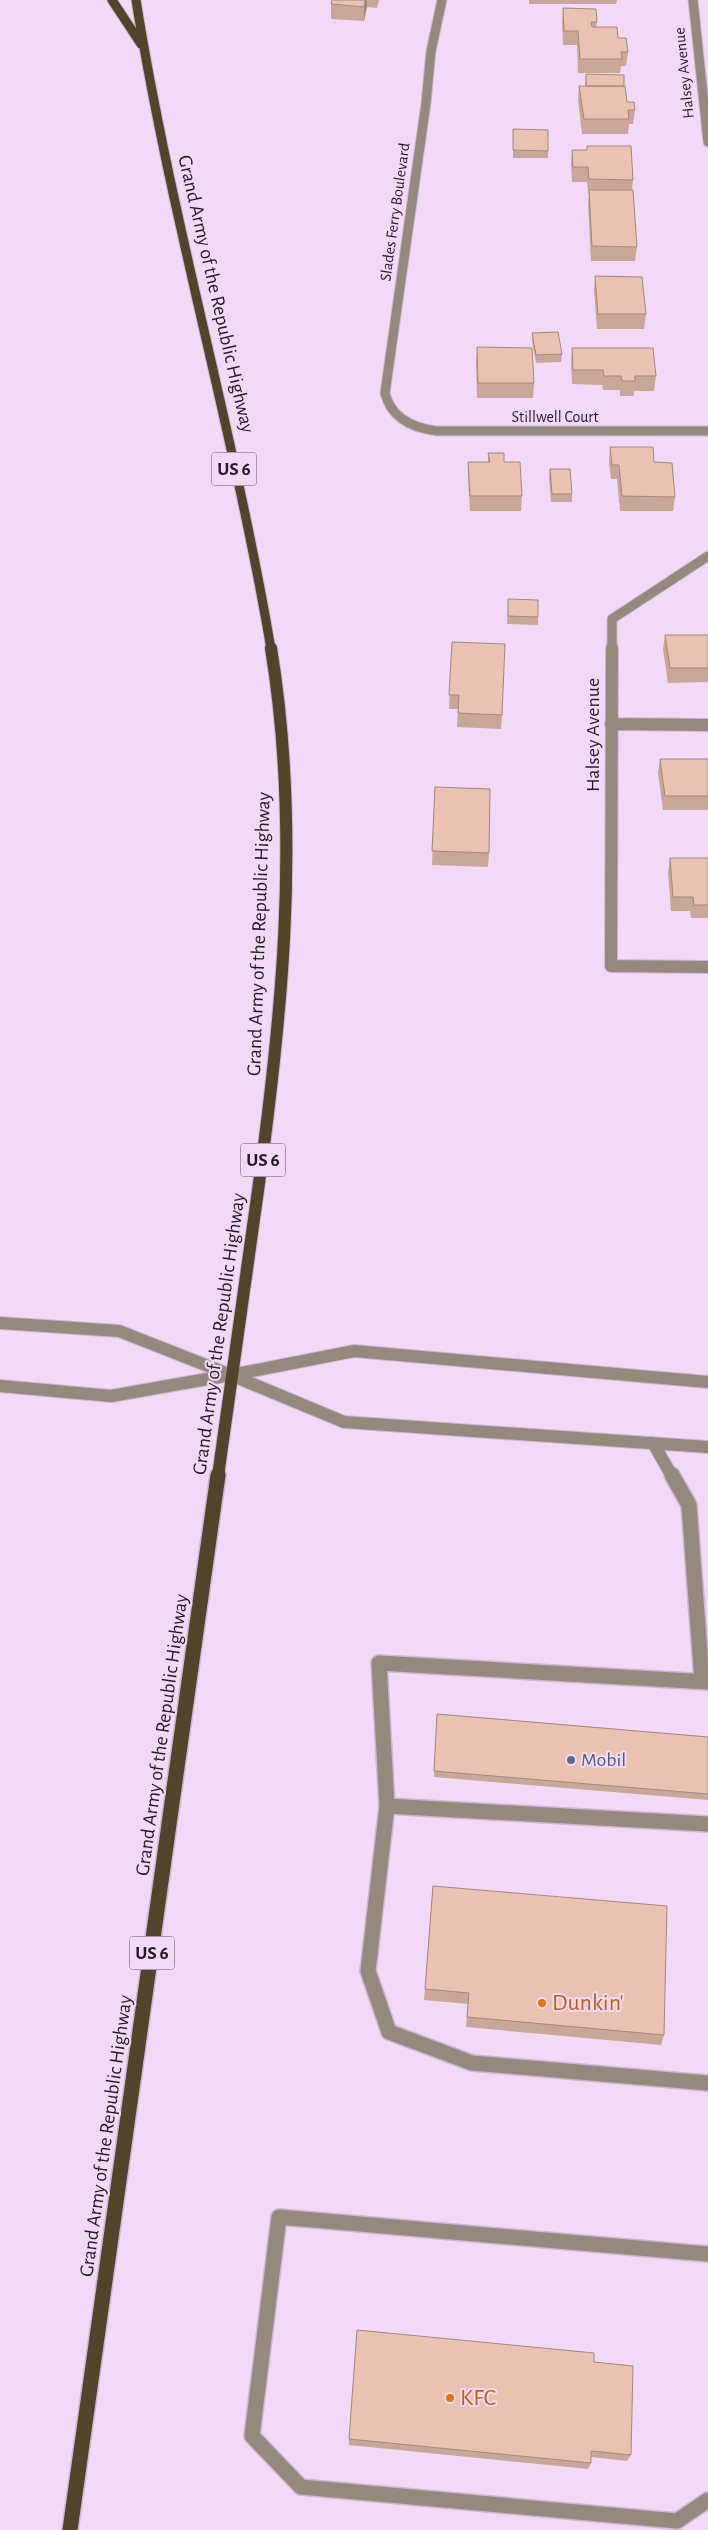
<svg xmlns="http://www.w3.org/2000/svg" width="708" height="2530" viewBox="0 0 708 2530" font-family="'Alegreya Sans',sans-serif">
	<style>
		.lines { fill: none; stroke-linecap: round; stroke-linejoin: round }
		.lane-far1-casing { stroke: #cdb7d2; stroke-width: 14 }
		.lane-casing { stroke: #cdb7d2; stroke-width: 18 }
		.street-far1-casing { stroke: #cdb7d2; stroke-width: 11 }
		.street-casing { stroke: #cdb7d2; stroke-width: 14 }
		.primary-far2-casing { stroke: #cdb7d2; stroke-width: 11 }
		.primary-far1-casing { stroke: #cdb7d2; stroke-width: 14 }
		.primary-casing { stroke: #cdb7d2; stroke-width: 18 }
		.lane-far1 { stroke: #938a7d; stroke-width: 12 }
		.lane { stroke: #938a7d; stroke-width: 15 }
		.street-far1 { stroke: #938a7d; stroke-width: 9 }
		.street { stroke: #938a7d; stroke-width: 12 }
		.primary-far2 { stroke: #52442b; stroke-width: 9 }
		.primary-far1 { stroke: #52442b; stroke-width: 12 }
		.primary { stroke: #52442b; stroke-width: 15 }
		.wall { fill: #c8a798 }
		.shaded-wall { fill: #a3887c }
		.building { fill: #e9c2b1; stroke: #a3887c }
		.service-dot { fill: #5c6f8a; stroke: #f2d9f8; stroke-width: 2 }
		.food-dot { fill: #e8710a; stroke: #f2d9f8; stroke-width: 2 }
		.labels { text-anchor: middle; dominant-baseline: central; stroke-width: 4; stroke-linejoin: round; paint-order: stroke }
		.far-street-label { font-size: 16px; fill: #241b27; stroke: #f2d9f8 }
		.shield { fill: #f2d9f8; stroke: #625466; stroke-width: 1 }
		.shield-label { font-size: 19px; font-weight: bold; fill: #241b27 }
		.street-label { font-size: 20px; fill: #241b27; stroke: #f2d9f8 }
		.service-label { font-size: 20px; fill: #4e5e75; stroke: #f2d9f8; text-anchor: start }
		.near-food-label { font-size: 24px; fill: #c56008; stroke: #f2d9f8; text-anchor: start }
	</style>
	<rect width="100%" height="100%" fill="#f2d9f8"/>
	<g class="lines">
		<g class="lane-far1-casing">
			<path id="lane-far1" d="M231 1375 344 1422 708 1447
				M231 1375 354 1351 708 1382
				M653 1443 672 1476"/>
		</g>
		<g class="lane-casing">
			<path id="lane" d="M672 1475 689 1505 702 1681
				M708 1682 379 1663 387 1806 368 1971 389 2032 472 2063 708 2083
				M387 1806 708 1824
				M708 2254 279 2217 252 2436 301 2487 677 2521 708 2500"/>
		</g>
		<g class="street-far1-casing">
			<path id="street-far1" d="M442 0 431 51 426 103 385 393C391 418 413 428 437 431H708
				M693 0 708 142
				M612 649V619L708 556"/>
		</g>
		<g class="street-casing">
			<path id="street" d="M612 648 611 966 708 967
				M611 724 708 725
				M0 1323 119 1331 231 1375
				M0 1386 111 1396 230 1375"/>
		</g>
		<g class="primary-far2-casing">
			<path id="primary-far2" d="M112 0 141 44
				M136 0C171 219 234 431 271 649"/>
		</g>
		<g class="primary-far1-casing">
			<path id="primary-far1" d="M218 1476C230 1390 242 1305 254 1219 281 1030 302 838 271 648"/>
		</g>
		<g class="primary-casing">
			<path id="primary" d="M70 2530 218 1475"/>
		</g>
		<use href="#lane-far1" class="lane-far1"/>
		<use href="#lane" class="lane"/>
		<use href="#street-far1" class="street-far1"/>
		<use href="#street" class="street"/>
		<use href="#primary-far2" class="primary-far2"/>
		<use href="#primary-far1" class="primary-far1"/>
		<use href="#primary" class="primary"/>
	</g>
	<path class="wall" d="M332 0H379L377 8 367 7 364 21 331 19V4Z
		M529 0H617L616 4H529Z
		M563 8 597 22 596 27 618 38 628 52 626 66H621L620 73H578L577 45H563L562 23Z
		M586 74 624 86 627 102 635 110 633 124H629L628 134H582L578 100 579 86H585Z
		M513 129 548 151V158H513Z
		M587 146 633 180 632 190 637 247 635 261H591L588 204 589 193H588L587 182H572L571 164 572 150H587Z
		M595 276 646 314 644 329H597L594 291Z
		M532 333 562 354 561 362 536 363 532 341Z
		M477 347 534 383 533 398H477L476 362Z
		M572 348 656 376 654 391H634V396H620V390H603L602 385 572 384 571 363Z
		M610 447 654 462 675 497 673 511H620L617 479H611L609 462Z
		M488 453 504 462 522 496 521 511H470L468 477V462H488Z
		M550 469 572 494V502H551L549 477Z
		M508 599 538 617V625L507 624Z
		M665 635H708V682L668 683 663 649Z
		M452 642 502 715 501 729 457 727 458 709H449Z
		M660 759H708V810H663L658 773Z
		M435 787 489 853 488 867 432 865Z
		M670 858H708V918H691L690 911H671L668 872Z
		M437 1714 708 1737V1800L434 1777Z
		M433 1886 664 2035 661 2045 466 2027 468 2004 424 2000Z
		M594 2362 631 2455 627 2461 591 2457V2463L588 2469 349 2445V2439Z"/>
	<path class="shaded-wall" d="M365 0H367V7L364 21V7Z"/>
	<path class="building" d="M332 0H365L364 7 331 4Z
		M563 8 596 9 597 22H591L592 27H617L618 38H626L628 52H621L622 59H580L578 31H564Z
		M586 74 624 75V86H586Z
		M579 86H625L627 102H634L635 110H628L629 119H584Z
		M513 129 548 130V151L513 150Z
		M587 146H631L633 180 589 179 588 167H573L572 150H587Z
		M589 190H633L637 247 592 246Z
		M595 276 642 277 646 314H598Z
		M558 332 562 354 536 355 532 333Z
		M477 347 532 348 534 383H478Z
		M572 348H653L656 376H635V381H622L621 376H604L603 370H573Z
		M610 447H653L654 462 672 463 675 497 622 496 619 465H612Z
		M488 453H504V462H520L522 496H470L468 462H490Z
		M550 469H570L572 494H552Z
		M508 599 538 600V617L508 616Z
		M665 635H708V668H670Z
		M452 642 505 644 502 715 458 713 459 695H449Z
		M660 759H708V796H665Z
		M435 787 490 789 489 853 432 851Z
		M670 858H708V905H694L693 897H673Z
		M437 1714 708 1737V1794L434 1771Z
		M433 1886 667 1906 664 2035 467 2017 469 1993 425 1989Z
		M357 2330 594 2353V2362L633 2366 631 2455 591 2451V2463L349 2439Z"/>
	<circle class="service-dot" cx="571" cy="1760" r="5"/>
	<g class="food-dot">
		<circle cx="542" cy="2003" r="5"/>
		<circle cx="450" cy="2398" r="5"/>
	</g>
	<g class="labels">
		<g class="far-street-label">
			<text transform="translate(684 73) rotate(-96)">Halsey Avenue</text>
			<text transform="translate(395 212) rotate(-82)">Slades Ferry Boulevard</text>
			<text x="555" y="417">Stillwell Court</text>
		</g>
		<g class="shield">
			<rect x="211.5" y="452.5" width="45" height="33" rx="4"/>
			<rect x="240.5" y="1143.5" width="45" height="33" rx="4"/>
			<rect x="129.5" y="1936.5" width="45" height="33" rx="4"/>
		</g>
		<g class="shield-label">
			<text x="234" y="469">US 6</text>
			<text x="263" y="1160">US 6</text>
			<text x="152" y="1953">US 6</text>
		</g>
		<g class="street-label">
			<text transform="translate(216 294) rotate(77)">Grand Army of the Republic Highway</text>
			<text transform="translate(593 735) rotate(-90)">Halsey Avenue</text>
			<text transform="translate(259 934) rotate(-88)">Grand Army of the Republic Highway</text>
			<text transform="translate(219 1334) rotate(-82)">Grand Army of the Republic Highway</text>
			<text transform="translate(162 1735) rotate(-82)">Grand Army of the Republic Highway</text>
			<text transform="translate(106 2136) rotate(-82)">Grand Army of the Republic Highway</text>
		</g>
		<g class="service-label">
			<text x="581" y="1760">Mobil</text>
		</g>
		<g class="near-food-label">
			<text x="552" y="2003">Dunkin'</text>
			<text x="460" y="2398">KFC</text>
		</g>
	</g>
</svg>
